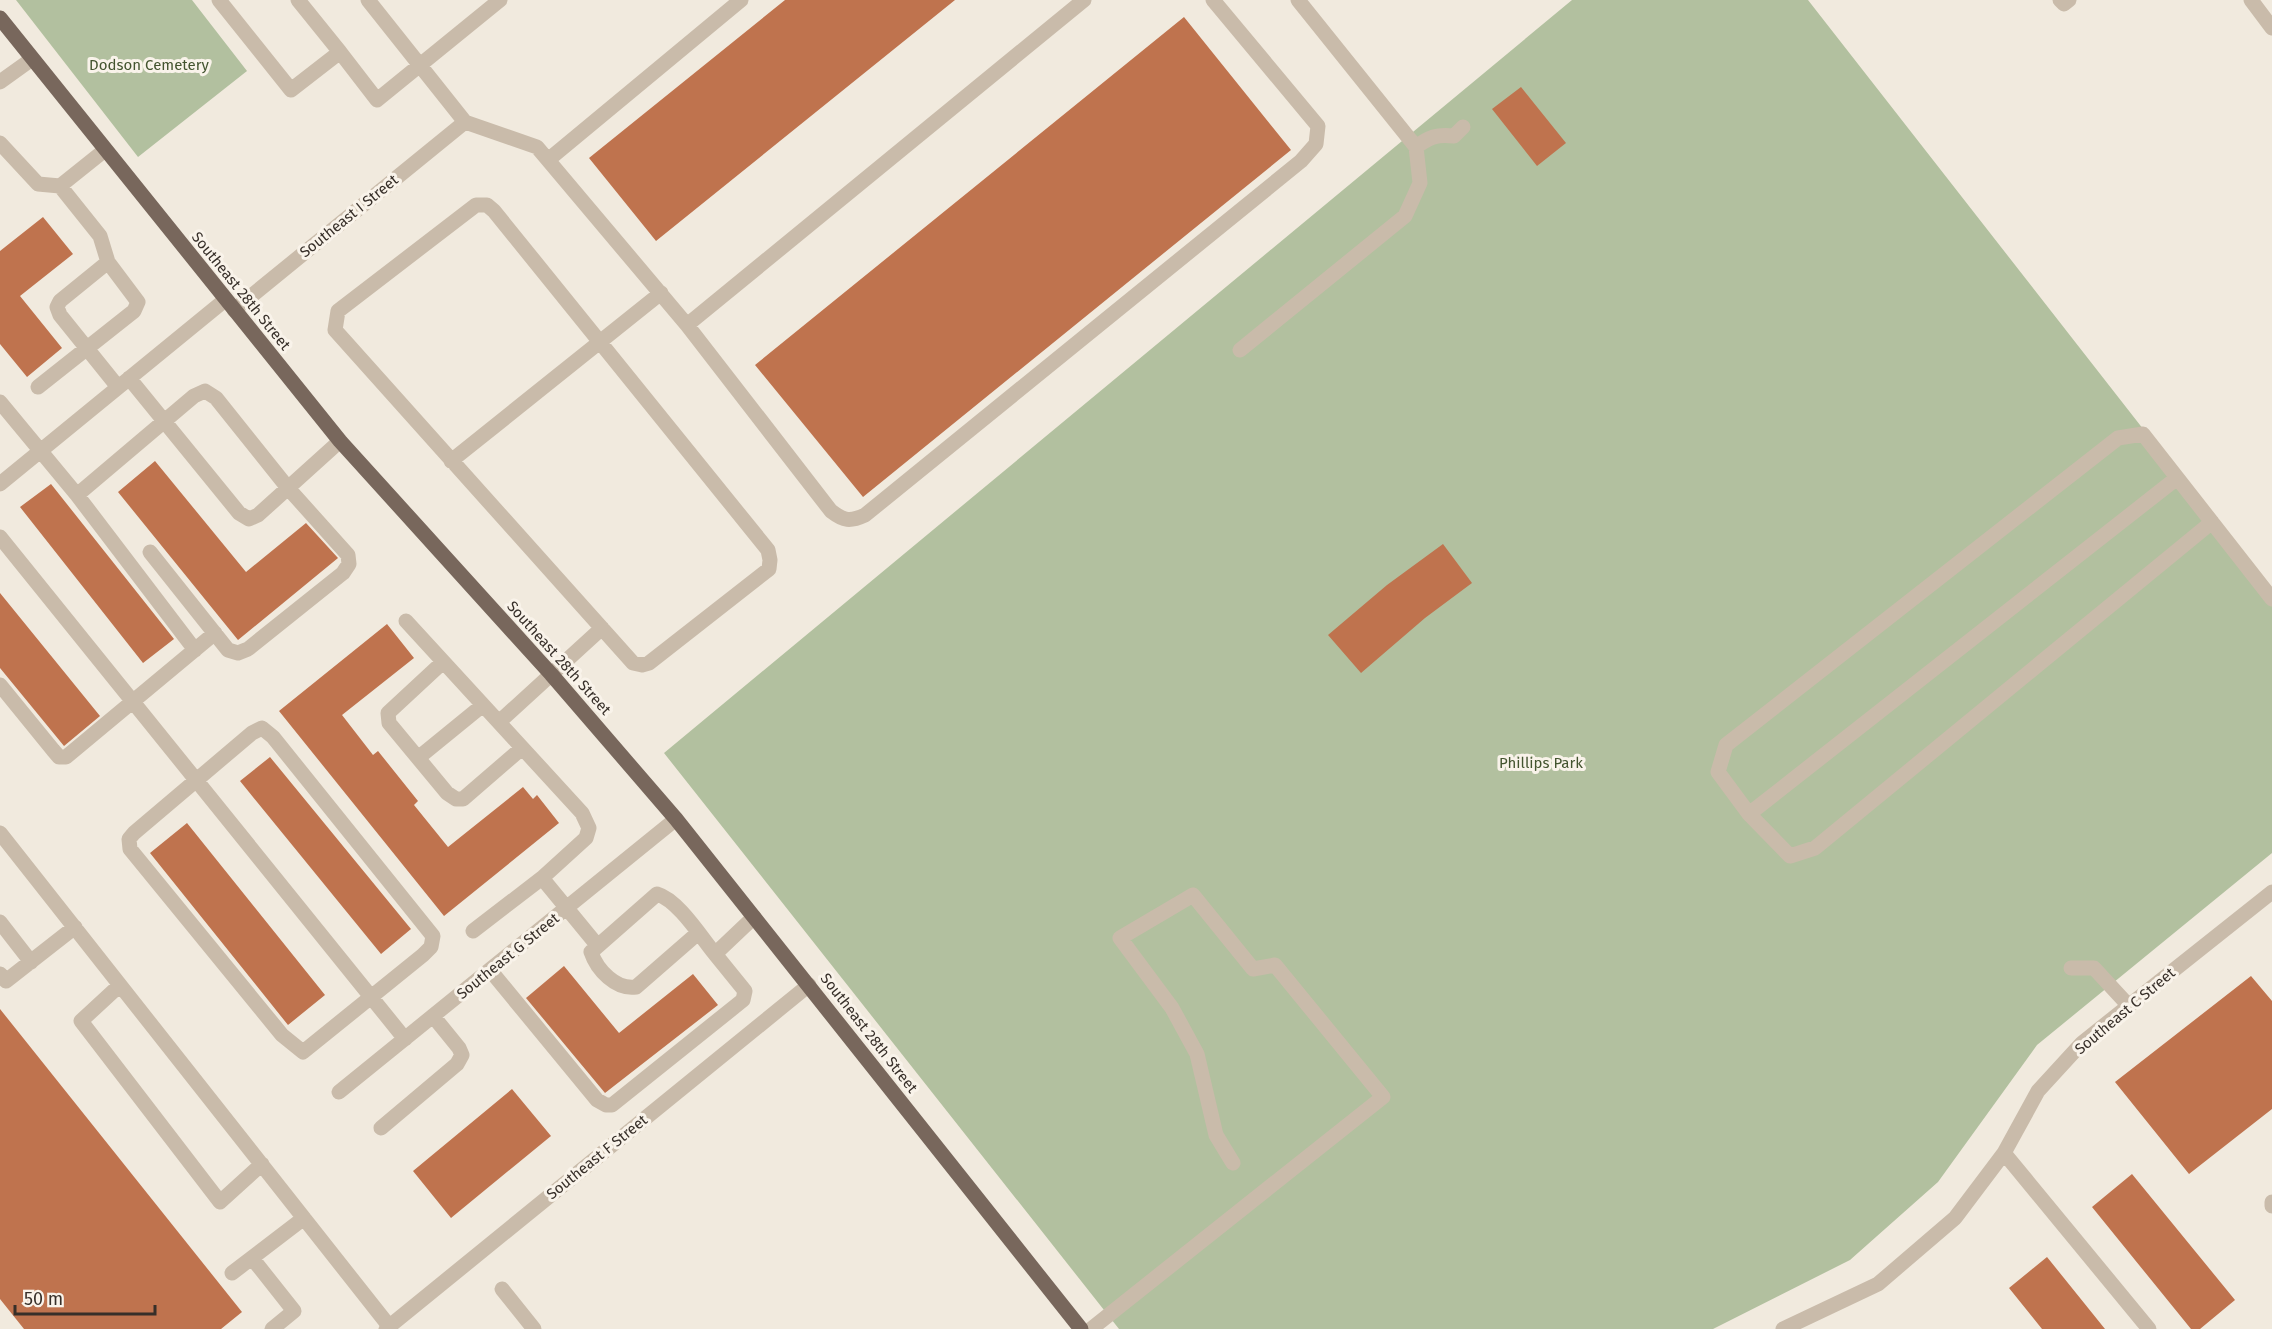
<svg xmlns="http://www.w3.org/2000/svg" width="2272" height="1329" viewBox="0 0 2272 1329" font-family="'Fira Sans',sans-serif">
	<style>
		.green { fill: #b2c09f }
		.building { fill: #bf734e }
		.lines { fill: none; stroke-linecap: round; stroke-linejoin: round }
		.minor { stroke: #c9bbaa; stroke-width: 15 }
		.major { stroke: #78675c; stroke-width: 15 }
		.labels { text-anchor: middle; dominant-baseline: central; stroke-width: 6; stroke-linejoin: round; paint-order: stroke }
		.park-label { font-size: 15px; fill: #43542f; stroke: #f9f3ea }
		.street-label { font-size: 15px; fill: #372f29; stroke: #f9f3ea }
	</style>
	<rect width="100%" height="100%" fill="#f1eade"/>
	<path class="green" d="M16 0H192L247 71 138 157Z
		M1572 0H1808L2272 594V853L2037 1045 1938 1182 1850 1260 1713 1329H1119L664 753Z"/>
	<path class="building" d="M785 0H955L656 241 589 158Z
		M1184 17 1291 150 863 497 755 365Z
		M1521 87 1566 143 1537 166 1492 109Z
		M43 217 73 254 20 296 62 348 27 377 0 344V251Z
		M155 461 246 572 306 523 338 558 238 640 118 492Z
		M51 484 174 639 143 663 20 507Z
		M1443 544 1472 583 1425 618 1361 673 1328 635 1387 585Z
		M0 593 100 716 64 746 0 668Z
		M387 624 414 658 342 715 373 755 378 751 418 801 414 805 448 847 523 787 533 799 537 795 559 823 444 916 279 711Z
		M270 757 411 929 381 954 240 781Z
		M187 823 325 995 288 1025 150 853Z
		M564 966 619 1033 693 974 718 1005 605 1093 526 998Z
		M2251 976 2272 1001V1109L2189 1174 2115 1082Z
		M0 1009 242 1312 221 1329H24L0 1299Z
		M512 1089 551 1136 451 1218 413 1171Z
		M2132 1174 2235 1300 2200 1329H2191L2092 1207Z
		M2047 1257 2105 1329H2042L2009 1288Z"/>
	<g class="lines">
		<path class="minor" d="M219 0 291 90 340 52 377 100 500 0
			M298 0 340 52
			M368 0 465 122 537 147 687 325 1084 0
			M2060 0 2064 4 2069 0
			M2251 0 2272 28
			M0 82 32 59
			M0 143 38 184 60 186
			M1416 147C1429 137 1437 134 1454 136L1463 127
			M105 150 60 186 100 236 108 262 60 301 57 307 60 315 118 387
			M548 160 741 0
			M476 205H487L494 211 768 550 770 560 769 569 649 663 642 665 633 663 335 330 338 311Z
			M234 310 465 122
			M687 325 831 511C844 521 850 522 865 515L1301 161 1316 144 1318 126 1213 0
			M1240 350 1405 216 1420 183 1416 147 1298 0
			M129 378 239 513 249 519 258 515 340 441
			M38 387 134 311 138 302 108 262
			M0 402 77 495 194 396 205 391 216 398 288 488 348 555 349 564 343 573 248 649 238 653 228 650 150 552
			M451 461 661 293
			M0 484 225 300
			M77 495 195 650
			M2212 522 1815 848 1790 856 1749 814 1718 772 1726 745 2118 438 2143 434 2272 599
			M0 537 405 1039
			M406 621 582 813 589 828 586 838 542 878
			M443 662 388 713 389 723 447 793 456 799H463L522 748
			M0 685 53 750 59 757H66L215 633
			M499 722 602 628
			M262 728 273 737 433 936 431 947 423 955 303 1052 282 1035 130 849 129 839 134 833 252 733Z
			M418 758 483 705
			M1749 814 2177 478
			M0 833 389 1326
			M0 922 31 962
			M473 931 542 878 597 945
			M698 933 636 987C616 990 597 970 591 952L657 894C678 900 701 937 715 954
			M2071 968H2094L2129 1006
			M490 970 597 1100 606 1105H612L743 1000 745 991 715 954 754 917
			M0 974 6 981 75 927
			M120 985 81 1021 220 1202 262 1164
			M339 1092 676 819
			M381 1128 457 1064 462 1055 459 1048 433 1016
			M2004 1153 2149 1329
			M2272 1202V1206
			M252 1258 294 1311 272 1329
			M232 1273 304 1218
			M502 1289 534 1329
			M386 1329 809 985
			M1091 1329 1383 1097 1275 965 1253 969 1193 895 1120 938 1172 1008 1197 1054 1216 1135 1233 1163
			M1783 1329 1878 1284 1955 1218 2004 1153 2038 1091 2082 1043 2272 892"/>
		<path class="major" d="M0 18 340 441 551 674 676 819 1081 1329"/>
	</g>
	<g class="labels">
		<g class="park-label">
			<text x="149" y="65">Dodson Cemetery</text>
			<text x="1541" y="763">Phillips Park</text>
		</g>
		<g class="street-label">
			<text transform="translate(349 216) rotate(-39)">Southeast I Street</text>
			<text transform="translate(241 291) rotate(51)">Southeast 28th Street</text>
			<text transform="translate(559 658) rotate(48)">Southeast 28th Street</text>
			<text transform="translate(508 956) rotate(-39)">Southeast G Street</text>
			<text transform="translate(2125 1011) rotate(-40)">Southeast C Street</text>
			<text transform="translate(869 1033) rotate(52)">Southeast 28th Street</text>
			<text transform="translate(597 1157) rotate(-39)">Southeast F Street</text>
		</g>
	</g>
	<path d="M15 1305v9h140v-9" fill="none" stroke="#372f29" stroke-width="3"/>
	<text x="24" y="1305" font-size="18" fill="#372f29" stroke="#f9f3ea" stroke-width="4.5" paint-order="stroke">50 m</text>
</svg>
